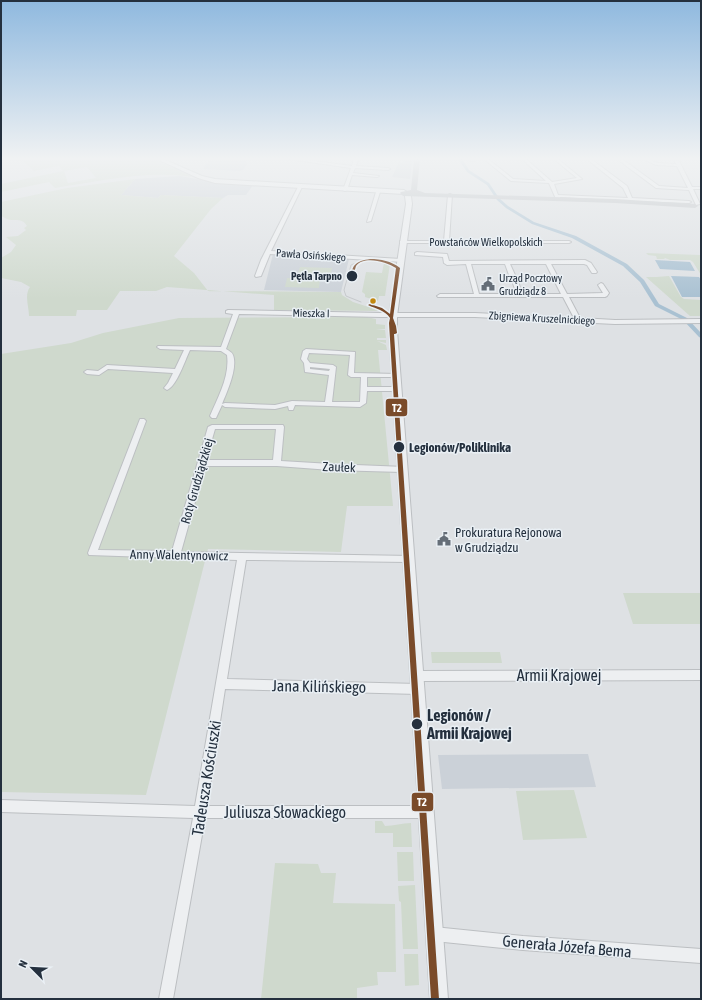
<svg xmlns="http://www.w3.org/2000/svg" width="702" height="1000" viewBox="0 0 702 1000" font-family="'Asap Condensed',sans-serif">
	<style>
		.built { fill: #cbd1d8 }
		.green { fill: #cfd9cd; fill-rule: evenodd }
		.water { fill: #a9c1d2 }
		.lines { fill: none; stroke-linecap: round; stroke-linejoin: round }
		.canal { fill: #a9c1d2; fill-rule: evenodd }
		.minor-casing { stroke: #bcbfc2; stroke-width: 2 }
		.tertiary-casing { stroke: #bcbfc2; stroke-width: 2 }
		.minor { fill: #edeff1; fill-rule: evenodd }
		.tertiary { fill: #edeff1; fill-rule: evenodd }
		.secondary { fill: #bcc0c4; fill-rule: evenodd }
		.tram { stroke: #c6c9cc; stroke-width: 1 }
		.tram-1-casing { stroke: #eaf0f5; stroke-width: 3 }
		.tram-1 { fill: #7a4b2a; fill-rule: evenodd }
		.stop-dot { fill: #24303e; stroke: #eaf0f5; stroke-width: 1.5 }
		.bus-dot { fill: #c28810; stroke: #eaf0f5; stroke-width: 1.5 }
		.labels { text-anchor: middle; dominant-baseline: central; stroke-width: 3; stroke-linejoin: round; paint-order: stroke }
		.far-street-label { font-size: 11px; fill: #24303e; stroke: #eaf0f5 }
		.far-stop-label { font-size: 11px; font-weight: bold; fill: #24303e; stroke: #eaf0f5; text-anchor: end }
		.far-poi-label { font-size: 11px; fill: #24303e; stroke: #eaf0f5; text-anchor: start }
		.stop-label { font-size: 13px; font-weight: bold; fill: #24303e; stroke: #eaf0f5; text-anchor: start }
		.street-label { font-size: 13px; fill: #24303e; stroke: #eaf0f5 }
		.poi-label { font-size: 13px; fill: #24303e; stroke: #eaf0f5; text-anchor: start }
		.near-street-label { font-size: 16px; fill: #24303e; stroke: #eaf0f5 }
		.near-stop-label { font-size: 16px; font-weight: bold; fill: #24303e; stroke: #eaf0f5; text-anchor: start }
		.line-badge { stroke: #eaf0f5; stroke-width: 1.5 }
		.badge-label { font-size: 11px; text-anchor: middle; font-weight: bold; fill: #fff }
	</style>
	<rect width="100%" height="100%" fill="#dee1e4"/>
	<path class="built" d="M210 159H253L246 162 248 163 243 170 240 171 203 169Z
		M404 160H412L410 179 392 177 399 162 403 163Z
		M180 176 208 181 253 185 246 195H228L223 198 161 195 158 198 121 195 135 179Z
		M273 254 349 259 341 292 264 290Z
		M588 754 596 787 442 789 438 755Z"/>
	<path class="green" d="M26 159H154L193 177C148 170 100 181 55 188L49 182 1 192V184L63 171 59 166 34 171 22 160ZM87 167 96 178 68 183 64 171Z
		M135 179 121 195 158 198 161 195 223 198 211 209 174 256 194 273 208 291 341 292 342 295 353 302 381 311 274 310V295L167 287 156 291H120L107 310H77L76 316H29C29 307 24 295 30 287L21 282 1 278V258L11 252 16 245 6 237 18 236 26 230 24 228 27 226C23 219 18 220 11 220 8 220 4 217 1 216V202L67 188Z
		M646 253 700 255 701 275 693 262 690 260H670L665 258 664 259H657L656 256 648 255Z
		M384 263 390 264 385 296H379L378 301 365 297V294L362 292 366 272 382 273Z
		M300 267 332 268 330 277 297 275Z
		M656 277 669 276 681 297 684 299 701 300V316H690L646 277Z
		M287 278 320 279 319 288 285 287Z
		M366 317 376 319V324L385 325V329H376L385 330 386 338H377V340H386V343L377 341 386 345 387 350H378L393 506H347L341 552 208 549 146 795 1 792V354L71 343 103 333 179 318Z
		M623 593H701V624H633Z
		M431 652H500L502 663H432Z
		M574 790 587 838 523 840 516 791Z
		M375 821H382L385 826C394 826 402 823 411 823L412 847H393V833H375Z
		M397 852H413L414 881H398Z
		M275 863 318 864 321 873H336L333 903 395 904 396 972H377L378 985 357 988V999H261Z
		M415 885 418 949H403L401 902 399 901 398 886Z
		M404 954H418L419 985 405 986Z"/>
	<path class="water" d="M655 260 690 262 695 271 660 269Z
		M671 276 699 277 701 280V297H682Z"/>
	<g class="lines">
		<path class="canal" d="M458 159H462L469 170 489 183 499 198 508 206 534 222 576 236 627 264 644 280 659 304 687 318 701 333V338L699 337 683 320 655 306 640 282 623 266 572 238 532 224 506 208 497 200 487 185 467 172Z"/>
		<g class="minor-casing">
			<path id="minor" d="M289 159H299L352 166 354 159H358L356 166 388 168 390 169 388 170 355 168 353 173 379 176 377 177 352 175 347 190 345 191 343 190 351 168Z
				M470 159H484L471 161 469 160Z
				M484 159H488L513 179 546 181 522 159H526L552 182 577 178 554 159H558L582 179 554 184 558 195 628 198 623 188 587 159H591L627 186 632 198 689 201 691 202 689 203 634 201V202L632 203 629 201 560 197V199L558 200 556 199 549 183 511 181Z
				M617 159H622L659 186 688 188 677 166 656 165 643 159H648L657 163 676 164 674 159H678L692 187H701V189H693L700 204 696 205 689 190 656 188Z
				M300 186 302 187 271 251 401 259 404 261 403 262 270 254 261 276 256 277 255 276 261 260 298 187Z
				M378 191 380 192 371 221 367 222 376 192Z
				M450 194 452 195 449 241H569L571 242 569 243H400V241H444L448 195Z
				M417 252 447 254 449 261 585 260 591 263 597 272 596 273H592L587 265 584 264H551L567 294 603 293 598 285 601 283 603 284 609 293 607 296 605 297H569L580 318 615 320 701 319V323L615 324 475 317H381L239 314 226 349C229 351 232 352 233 355 238 368 227 392 222 404L225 403 275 405 292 401 325 402 329 375 305 372 304 363 301 359 303 351 306 349 355 352 354 373 398 374 399 375 396 377H367V387H397L400 389 397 391H367L366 403 360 407 295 405 293 410H289L288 406 275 409 225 407 222 405 216 418H212L210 416C218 397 230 376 227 355L221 351 190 350C185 360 177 386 167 390L164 388 168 383 173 373 108 369 99 375 87 374 84 372 87 370 98 371 107 365 175 369 184 350 160 349 157 347 158 346 221 347 233 314 226 313V311L228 310 381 313H475L574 318 563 297H438L437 296 440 294H474L466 264 447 265 444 263 443 257 415 255V253ZM471 264H505L509 275 512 277 515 275 510 264H546L561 294H522L518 281 515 279 512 281 517 294H479ZM309 353 350 355 348 375 351 377H361L360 402H332L336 367 333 365 310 363 307 359ZM310 367 330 369 329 371 310 369Z
				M140 419H144L146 421 98 550 172 551 208 427 212 425H283L284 427 281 461 331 464 405 467 406 469 402 472 331 470 277 466H205L181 552 411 556 412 558 411 560 408 562 246 560 227 679 418 684 422 686 423 689 422 692 418 694 225 689 207 806H426L430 808 432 812 430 816 426 818H205L173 999H159L193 818 1 812V800L195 806 237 560 89 555 88 553ZM215 429H276L273 460H206Z
				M701 670V680L417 681 413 679 412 676 413 673 417 671Z
				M434 927 523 936 701 949V963L523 950 434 941 429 939 427 934 429 929Z"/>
		</g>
		<g class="tertiary-casing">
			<path id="tertiary" d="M157 159H163L202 176 215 179 404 190 407 192 404 194 215 183 198 178Z
				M408 194 411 196 412 204 397 316V330L448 999H430L389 330V316L406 204 405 196Z"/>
		</g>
		<use href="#minor" class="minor"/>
		<use href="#tertiary" class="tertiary"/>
		<path class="secondary" d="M414 159H420L417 190 425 193 615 199 695 204 698 206 695 208 615 203 403 196 400 193 401 192 411 190Z"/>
		<path class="tram" d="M361 302 346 296 344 290 351 265 358 262 369 261"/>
		<g class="tram-1-casing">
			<path id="tram-1" d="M370 259C381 259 391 261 400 268L393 318 396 326 397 333 395 334H394L439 999H431L389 323 390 318C385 310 376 309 368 305L370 304 382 308 390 314 396 268C387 262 364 255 356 266 355 269 354 273 354 276L351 277C352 264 357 261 370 259Z"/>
		</g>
		<use href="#tram-1" class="tram-1"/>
	</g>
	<linearGradient id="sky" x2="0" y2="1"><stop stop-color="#8fb9df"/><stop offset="0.53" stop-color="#f0f2f3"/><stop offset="1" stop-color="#f0f2f3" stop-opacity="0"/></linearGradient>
	<rect width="702" height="299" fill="url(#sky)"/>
	<defs>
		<g id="civic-bare" transform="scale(1.08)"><path d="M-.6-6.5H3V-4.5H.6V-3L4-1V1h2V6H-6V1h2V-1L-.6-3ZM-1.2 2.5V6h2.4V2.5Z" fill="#656e78" stroke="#eaf0f5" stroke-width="2.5" paint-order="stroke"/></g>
	</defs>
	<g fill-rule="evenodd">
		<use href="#civic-bare" x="488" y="284"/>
		<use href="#civic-bare" x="444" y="539"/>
	</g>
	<g class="stop-dot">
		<circle cx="352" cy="276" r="6"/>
		<circle cx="399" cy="447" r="6"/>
		<circle cx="417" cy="724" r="6"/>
	</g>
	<circle class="bus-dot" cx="373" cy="301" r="3.5"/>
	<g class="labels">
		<g class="far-street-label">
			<text x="486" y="242">Powstańców Wielkopolskich</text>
			<text transform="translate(311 255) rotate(4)">Pawła Osińskiego</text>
			<text transform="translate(311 313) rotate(1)">Mieszka I</text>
			<text transform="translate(542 318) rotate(3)">Zbigniewa Kruszelnickiego</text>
		</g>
		<g class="far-stop-label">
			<text x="342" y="276">Pętla Tarpno</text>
		</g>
		<g class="far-poi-label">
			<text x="499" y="278">Urząd Pocztowy<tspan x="499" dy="13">Grudziądz 8</tspan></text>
		</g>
		<g class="stop-label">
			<text x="409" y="447">Legionów/Poliklinika</text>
		</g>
		<g class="street-label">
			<text transform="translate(339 467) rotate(2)">Zaułek</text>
			<text transform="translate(197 481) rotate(-74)">Roty Grudziądzkiej</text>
			<text transform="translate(179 555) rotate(1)">Anny Walentynowicz</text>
		</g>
		<g class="poi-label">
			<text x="455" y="532">Prokuratura Rejonowa<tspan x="455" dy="15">w Grudziądzu</tspan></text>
		</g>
		<g class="near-street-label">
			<text x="559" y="675">Armii Krajowej</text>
			<text transform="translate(319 686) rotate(1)">Jana Kilińskiego</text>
			<text transform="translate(206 778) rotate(-81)">Tadeusza Kościuszki</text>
			<text x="285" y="812">Juliusza Słowackiego</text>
			<text transform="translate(567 946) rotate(5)">Generała Józefa Bema</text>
		</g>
		<g class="near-stop-label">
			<text x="427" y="715">Legionów /<tspan x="427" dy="18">Armii Krajowej</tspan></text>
		</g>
	</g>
	<g class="line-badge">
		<rect x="385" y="398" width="23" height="19" rx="4" fill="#7a4b2a"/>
		<rect x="411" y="792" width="23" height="20" rx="4" fill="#7a4b2a"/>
	</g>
	<g class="badge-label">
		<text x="397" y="412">T2</text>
		<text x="422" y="806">T2</text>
	</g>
	<rect width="702" height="1000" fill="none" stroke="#24303e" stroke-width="4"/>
	<g transform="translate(32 968) rotate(294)" stroke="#eaf0f5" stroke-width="3" paint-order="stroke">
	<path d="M0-3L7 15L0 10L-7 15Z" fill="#24303e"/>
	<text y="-6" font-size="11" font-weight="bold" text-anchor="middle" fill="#24303e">N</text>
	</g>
</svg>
